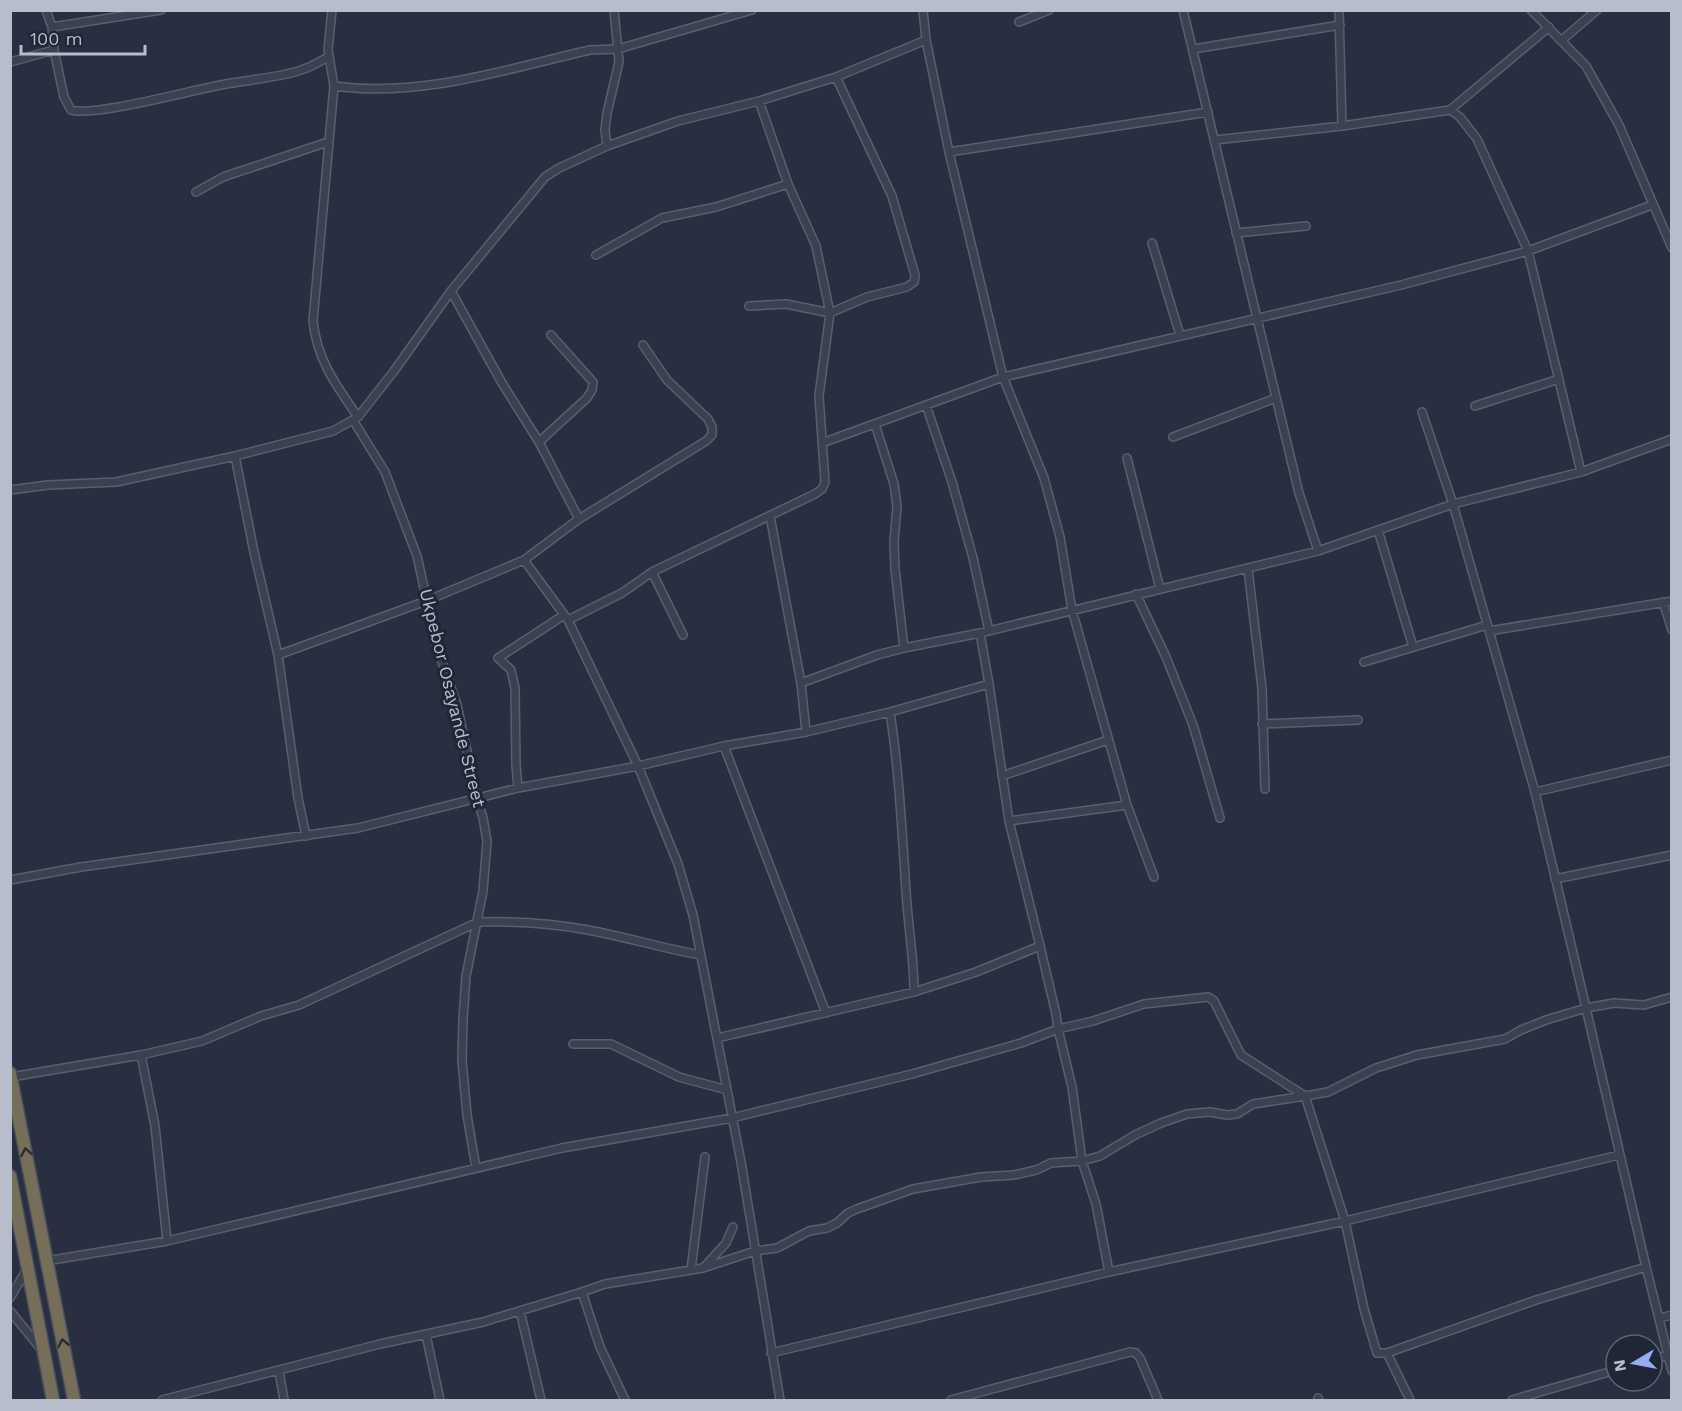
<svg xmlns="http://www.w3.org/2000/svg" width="1682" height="1411" viewBox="0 0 1682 1411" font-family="'Work Sans',sans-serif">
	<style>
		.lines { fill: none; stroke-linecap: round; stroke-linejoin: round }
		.street-casing { stroke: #595f6e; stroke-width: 10 }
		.highway-casing { stroke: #464c5b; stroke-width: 15 }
		.street { stroke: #3b4151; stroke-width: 7 }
		.highway { stroke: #766e58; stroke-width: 12 }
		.oneway { stroke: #292d39 }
		.labels { text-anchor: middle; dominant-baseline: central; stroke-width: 6; stroke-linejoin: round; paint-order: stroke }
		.street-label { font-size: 18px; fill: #b8bdcb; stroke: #202636 }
	</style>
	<rect width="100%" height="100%" fill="#272f41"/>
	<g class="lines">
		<g class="street-casing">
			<path id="street" d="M46 10 52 27 161 10
				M332 10 328 50 334 86 313 321C317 360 336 385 358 417
				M923 10 926 40 949 152 1003 377 1044 478 1060 537 1072 610 1127 805 1154 877
				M1183 10 1299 493 1318 551
				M1339 10 1342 126
				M1531 10 1586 66 1619 125 1672 248
				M1019 22 1049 10
				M1562 40 1597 10
				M1193 49 1340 25
				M54 50 64 97 71 110C95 117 195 89 226 84 249 80 272 78 295 72 307 69 318 63 328 57
				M10 62 54 50 52 27
				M334 86C421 98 506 69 590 50L618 49 752 10
				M1450 110 1460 117 1477 139 1528 251 1581 472
				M1215 140 1342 126 1450 110 1549 27
				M607 146 678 121 759 101 836 77 926 40
				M949 152 1208 112
				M196 192 223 177 328 142
				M1236 233 1306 226
				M1152 243 1180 335
				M596 255 662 218 716 207 788 184
				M451 291 545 177 559 168 607 146 605 130 607 113 619 62 614 10
				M749 306 786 304 830 313 867 297 907 287 914 282 915 275 892 196 836 77
				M926 405 952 482 973 558 989 631
				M1475 406 1559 379
				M353 420 385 472 417 556 437 647 457 705 477 798 483 818 487 841 483 891 466 976 463 1019 462 1060 467 1115 476 1168
				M875 424 894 484 897 506 894 542 895 569 904 648
				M1173 437 1276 398
				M1672 439 1581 472 1453 504 1535 792 1586 1008 1546 1020 1521 1030 1505 1039 1417 1055 1376 1068 1328 1092 1305 1096 1345 1221 1364 1309 1377 1353H1387L1536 1300 1646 1267 1672 1371
				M539 442 587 398 592 390 593 382 551 335
				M822 443 1003 377 1401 285 1528 251 1652 205
				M235 456 333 431 358 417 394 371 451 291 502 383 539 442 579 519 524 560 426 601 278 655
				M1127 458 1160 589
				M10 490 48 485 116 482 235 456 254 552 278 655 298 798 306 836
				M770 516 801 683 806 732
				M579 519 706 441 712 435V427L708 419 667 380 643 345
				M1378 530 1413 647
				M524 560 568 620 638 766 724 746 806 732 890 712 989 684 980 633
				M1248 569 1262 688 1265 789
				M652 572 683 635
				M1136 594 1166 657 1193 725 1220 818
				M1663 602 1672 630
				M568 620 622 593 652 572 815 494 822 489 825 482 819 396 830 313 816 246 788 184 759 101
				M1489 631 1672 601
				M1364 662 1487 625
				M801 683 877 655 904 648 980 633 1318 551 1453 504 1422 412
				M890 712C899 771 902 831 906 891 908 925 914 958 914 992
				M1262 724 1358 720
				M724 746 826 1013
				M1002 776 1108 740
				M518 788 516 765 515 688 511 670 498 658 564 615
				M1535 792 1672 760
				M1009 821 1127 805
				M1555 879 1672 855
				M10 880 81 867 358 828 518 788 638 766 678 864 693 915 741 1162 780 1400
				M717 1038 914 992 976 972 1040 946
				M573 1044H611L679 1077 727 1090
				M11 1077 141 1055
				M167 1241 155 1126 141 1055 202 1041 261 1016 299 1005 478 922C514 921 552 923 588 930 626 937 662 948 700 955
				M46 1261 167 1241 562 1148 732 1118 912 1074 1021 1043 1058 1029 1056 1014 1040 946 1009 821 989 684
				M705 1266 726 1243 733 1227
				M1646 1267 1586 1008 1614 1003 1644 1005 1672 997
				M691 1270 705 1157
				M1109 1272 1096 1204 1082 1161 1072 1087 1058 1029 1093 1021 1144 1004 1208 997 1214 1001 1241 1055 1305 1096
				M10 1298 27 1269
				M10 1311 41 1349
				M520 1311 541 1400
				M1659 1318 1672 1315
				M426 1335 440 1400
				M771 1353 1109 1272 1345 1221 1619 1155
				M1387 1353 1410 1400
				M1652 1360 1668 1355
				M279 1371 284 1400
				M1318 1398 1319 1400
				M162 1400 380 1344 483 1322 582 1292
				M625 1400 600 1347 582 1292 605 1284 703 1268 755 1251 777 1248 809 1231 827 1228 837 1223 848 1213 857 1209 913 1189 981 1177 1014 1175 1036 1170 1051 1163 1082 1161 1100 1156 1135 1135 1161 1123 1187 1114 1210 1112 1227 1115 1237 1114 1253 1104 1305 1096
				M951 1400 1130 1352 1136 1353 1140 1358 1158 1400
				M1512 1400 1616 1370"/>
		</g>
		<g class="highway-casing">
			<path id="highway" d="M10 1073 74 1400
				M10 1176 53 1400"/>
		</g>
		<use href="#street" class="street"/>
		<use href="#highway" class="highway"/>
	</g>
	<defs><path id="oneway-chevron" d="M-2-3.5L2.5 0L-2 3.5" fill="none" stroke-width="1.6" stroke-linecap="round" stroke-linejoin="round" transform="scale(1.5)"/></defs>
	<g class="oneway">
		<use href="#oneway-chevron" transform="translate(26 1152) rotate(-101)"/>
		<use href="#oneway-chevron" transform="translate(63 1343) rotate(-101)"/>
	</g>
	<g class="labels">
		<g class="street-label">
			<text transform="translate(453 698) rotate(76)">Ukpebor Osayande Street</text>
		</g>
	</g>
	<rect width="1682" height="1411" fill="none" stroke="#b8bdcb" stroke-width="24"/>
	<g transform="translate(1634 1363) rotate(260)"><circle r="28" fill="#202636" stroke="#5d6272" stroke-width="1.5"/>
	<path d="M0-4.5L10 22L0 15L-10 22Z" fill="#93acf5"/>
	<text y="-9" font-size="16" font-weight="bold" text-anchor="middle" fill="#b8bdcb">N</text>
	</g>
	<path d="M21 45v9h124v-9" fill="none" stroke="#b8bdcb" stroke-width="3"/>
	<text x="30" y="45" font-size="18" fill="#b8bdcb" stroke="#202636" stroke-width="4.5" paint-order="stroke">100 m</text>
</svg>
